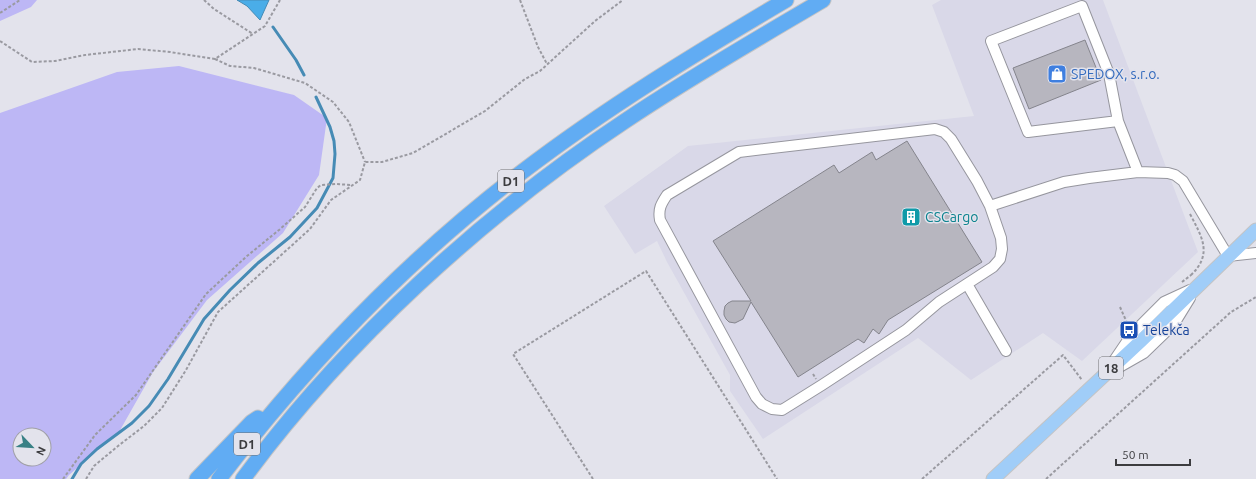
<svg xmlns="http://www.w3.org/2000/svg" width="1256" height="479" viewBox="0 0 1256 479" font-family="Ubuntu,sans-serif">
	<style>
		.built { fill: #d9d8e8 }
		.green { fill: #bdb7f5; fill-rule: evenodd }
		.water { fill: #4aade8; stroke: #468bb5 }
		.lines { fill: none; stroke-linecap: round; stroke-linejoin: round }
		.stream { stroke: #468bb5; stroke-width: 3 }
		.building { fill: #b7b6bf; stroke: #84848c }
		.minor-casing { stroke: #96969e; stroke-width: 12 }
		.major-casing { stroke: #c4c4c5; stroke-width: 15 }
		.highway-casing { stroke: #c4c4c5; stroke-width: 17 }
		.path { stroke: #9a9aa1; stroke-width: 2; stroke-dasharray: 3 2; stroke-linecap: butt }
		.minor { stroke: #fff; stroke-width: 10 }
		.major { stroke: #a0cdf8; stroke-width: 13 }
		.highway { stroke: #61acf3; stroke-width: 15 }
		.labels { text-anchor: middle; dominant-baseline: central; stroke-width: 3; stroke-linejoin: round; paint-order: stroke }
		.shield { fill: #e3e3ec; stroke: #6e6e73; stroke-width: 1 }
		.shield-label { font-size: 13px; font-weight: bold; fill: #3c3c3f }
		.shop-label { font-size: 14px; fill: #366cbe; stroke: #e3e3ec; text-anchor: start }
		.culture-label { font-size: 14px; fill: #0d838f; stroke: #e3e3ec; text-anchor: start }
		.transit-label { font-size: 14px; fill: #164399; stroke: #e3e3ec; text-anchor: start }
	</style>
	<rect width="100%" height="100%" fill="#e3e3ec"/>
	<path class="built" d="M941 0H1103L1198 252 1082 361 1043 333 971 380 918 338 763 439 730 391V375L667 262 657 241 635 254 604 206 688 146 974 116 932 5Z"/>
	<path class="green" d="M0 0H37L31 7 0 21Z
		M179 66 294 95 327 118 319 175 283 233 207 300 153 372 119 432 69 475 66 479H0V113L117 72ZM20 435H44V459H20Z"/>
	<path class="water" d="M237 0H269L260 20 247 6Z"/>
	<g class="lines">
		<path class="stream" d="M273 27 296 60 304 75
			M72 479 81 464 97 449 132 423 149 406 168 379 204 319 230 290 258 263 290 237 317 208 333 178 335 154 334 141 330 127 316 97"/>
	</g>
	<path class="building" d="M1085 40 1101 80 1029 109 1013 68Z
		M907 141 982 262 888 320 879 334 873 329 864 343 858 339 798 377 751 302 743 319 735 323 729 322 726 319 724 315V311L725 306 728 303 732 301H751L713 241 834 165 839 173 872 152 876 160Z"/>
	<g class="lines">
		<g class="minor-casing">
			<path id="minor" d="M1118 121 1028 132 991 41 1082 6 1109 74 1118 121 1138 172
				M935 129 944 132 951 139 977 181 990 206 1001 238 1002 249 1000 259 993 267 939 302 906 330 822 385 782 410 772 409 762 404 756 397 660 220C658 209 661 204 667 195L739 152Z
				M990 206 1064 182 1089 178 1138 172 1168 173 1175 175 1183 181 1228 256 1256 253
				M967 284 1006 351
				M1113 362 1132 334 1164 302 1190 290
				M1116 369 1144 353 1174 324 1190 298"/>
		</g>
		<g class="major-casing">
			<path id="major" d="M993 479 1142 340 1256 230"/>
		</g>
		<g class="highway-casing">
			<path id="highway" d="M197 479 252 422 258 418
				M219 479C306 365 408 259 522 172 606 108 696 53 786 0
				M243 479C344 342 483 215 625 121 689 78 757 39 823 0"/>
		</g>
		<path class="path" d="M204 0 214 9 253 34
			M520 0 538 47 547 64
			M0 13 20 0
			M0 41 32 62 55 61 85 55 138 49 170 52 215 59 265 26 280 0
			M215 59 230 66 254 68 305 83 333 102 349 122 365 162
			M1190 214C1202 237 1213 254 1191 275
			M1182 282 1191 275
			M1120 307 1128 325
			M813 374 816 379
			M63 479 95 435 136 395 206 294 247 256 279 230 305 207 317 188 321 185 336 184 352 185
			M86 479 94 466 118 446 144 426 162 408 186 370 218 312 310 229 331 200 360 180 365 162H382L413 153 485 111 525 79 540 71 595 21 623 0
			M593 479 513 354 646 271 777 479
			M922 479 1063 355 1082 380
			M1046 479 1231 312 1256 297"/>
		<use href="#minor" class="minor"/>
		<use href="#major" class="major"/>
		<use href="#highway" class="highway"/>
	</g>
	<defs>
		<g id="shop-square" transform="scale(1)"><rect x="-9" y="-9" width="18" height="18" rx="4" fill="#3f7fe0" stroke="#e3e3ec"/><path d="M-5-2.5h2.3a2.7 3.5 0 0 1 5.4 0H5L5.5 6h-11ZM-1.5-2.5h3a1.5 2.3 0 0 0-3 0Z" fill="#fff"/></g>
		<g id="building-square" transform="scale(1)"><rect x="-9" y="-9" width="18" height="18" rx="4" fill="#0f9aa8" stroke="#e3e3ec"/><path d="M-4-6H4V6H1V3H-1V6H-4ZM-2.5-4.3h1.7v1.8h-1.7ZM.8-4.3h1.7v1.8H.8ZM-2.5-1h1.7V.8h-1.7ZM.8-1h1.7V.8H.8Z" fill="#fff"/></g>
		<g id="bus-square" transform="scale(1)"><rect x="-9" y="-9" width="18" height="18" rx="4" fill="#1a4fb4" stroke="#e3e3ec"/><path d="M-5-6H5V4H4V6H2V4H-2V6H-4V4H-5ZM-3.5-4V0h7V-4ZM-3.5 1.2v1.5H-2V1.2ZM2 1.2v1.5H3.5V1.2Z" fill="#fff"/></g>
	</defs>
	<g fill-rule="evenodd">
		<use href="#shop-square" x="1057" y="74"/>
		<use href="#building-square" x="911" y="217"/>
		<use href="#bus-square" x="1129" y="330"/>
	</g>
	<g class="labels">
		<g class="shield">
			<rect x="498" y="170" width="26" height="22" rx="3"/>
			<rect x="1099" y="357" width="24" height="22" rx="3"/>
			<rect x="234" y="433" width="26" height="22" rx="3"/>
		</g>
		<g class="shield-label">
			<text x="511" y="181">D1</text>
			<text x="1111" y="368">18</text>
			<text x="247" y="444">D1</text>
		</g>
		<g class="shop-label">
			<text x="1071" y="74">SPEDOX, s.r.o.</text>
		</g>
		<g class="culture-label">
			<text x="925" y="217">CSCargo</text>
		</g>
		<g class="transit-label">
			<text x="1143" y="330">Telekča</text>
		</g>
	</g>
	<g transform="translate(32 447) rotate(115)"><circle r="19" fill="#e3e3ec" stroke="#a0a0a7"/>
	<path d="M0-3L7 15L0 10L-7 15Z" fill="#388085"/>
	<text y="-6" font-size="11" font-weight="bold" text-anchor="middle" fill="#3c3c3f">N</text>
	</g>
	<path d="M1116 459v6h74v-6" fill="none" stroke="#3c3c3f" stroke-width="2"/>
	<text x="1122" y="459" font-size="12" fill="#3c3c3f" stroke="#e3e3ec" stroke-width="3" paint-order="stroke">50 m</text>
</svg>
